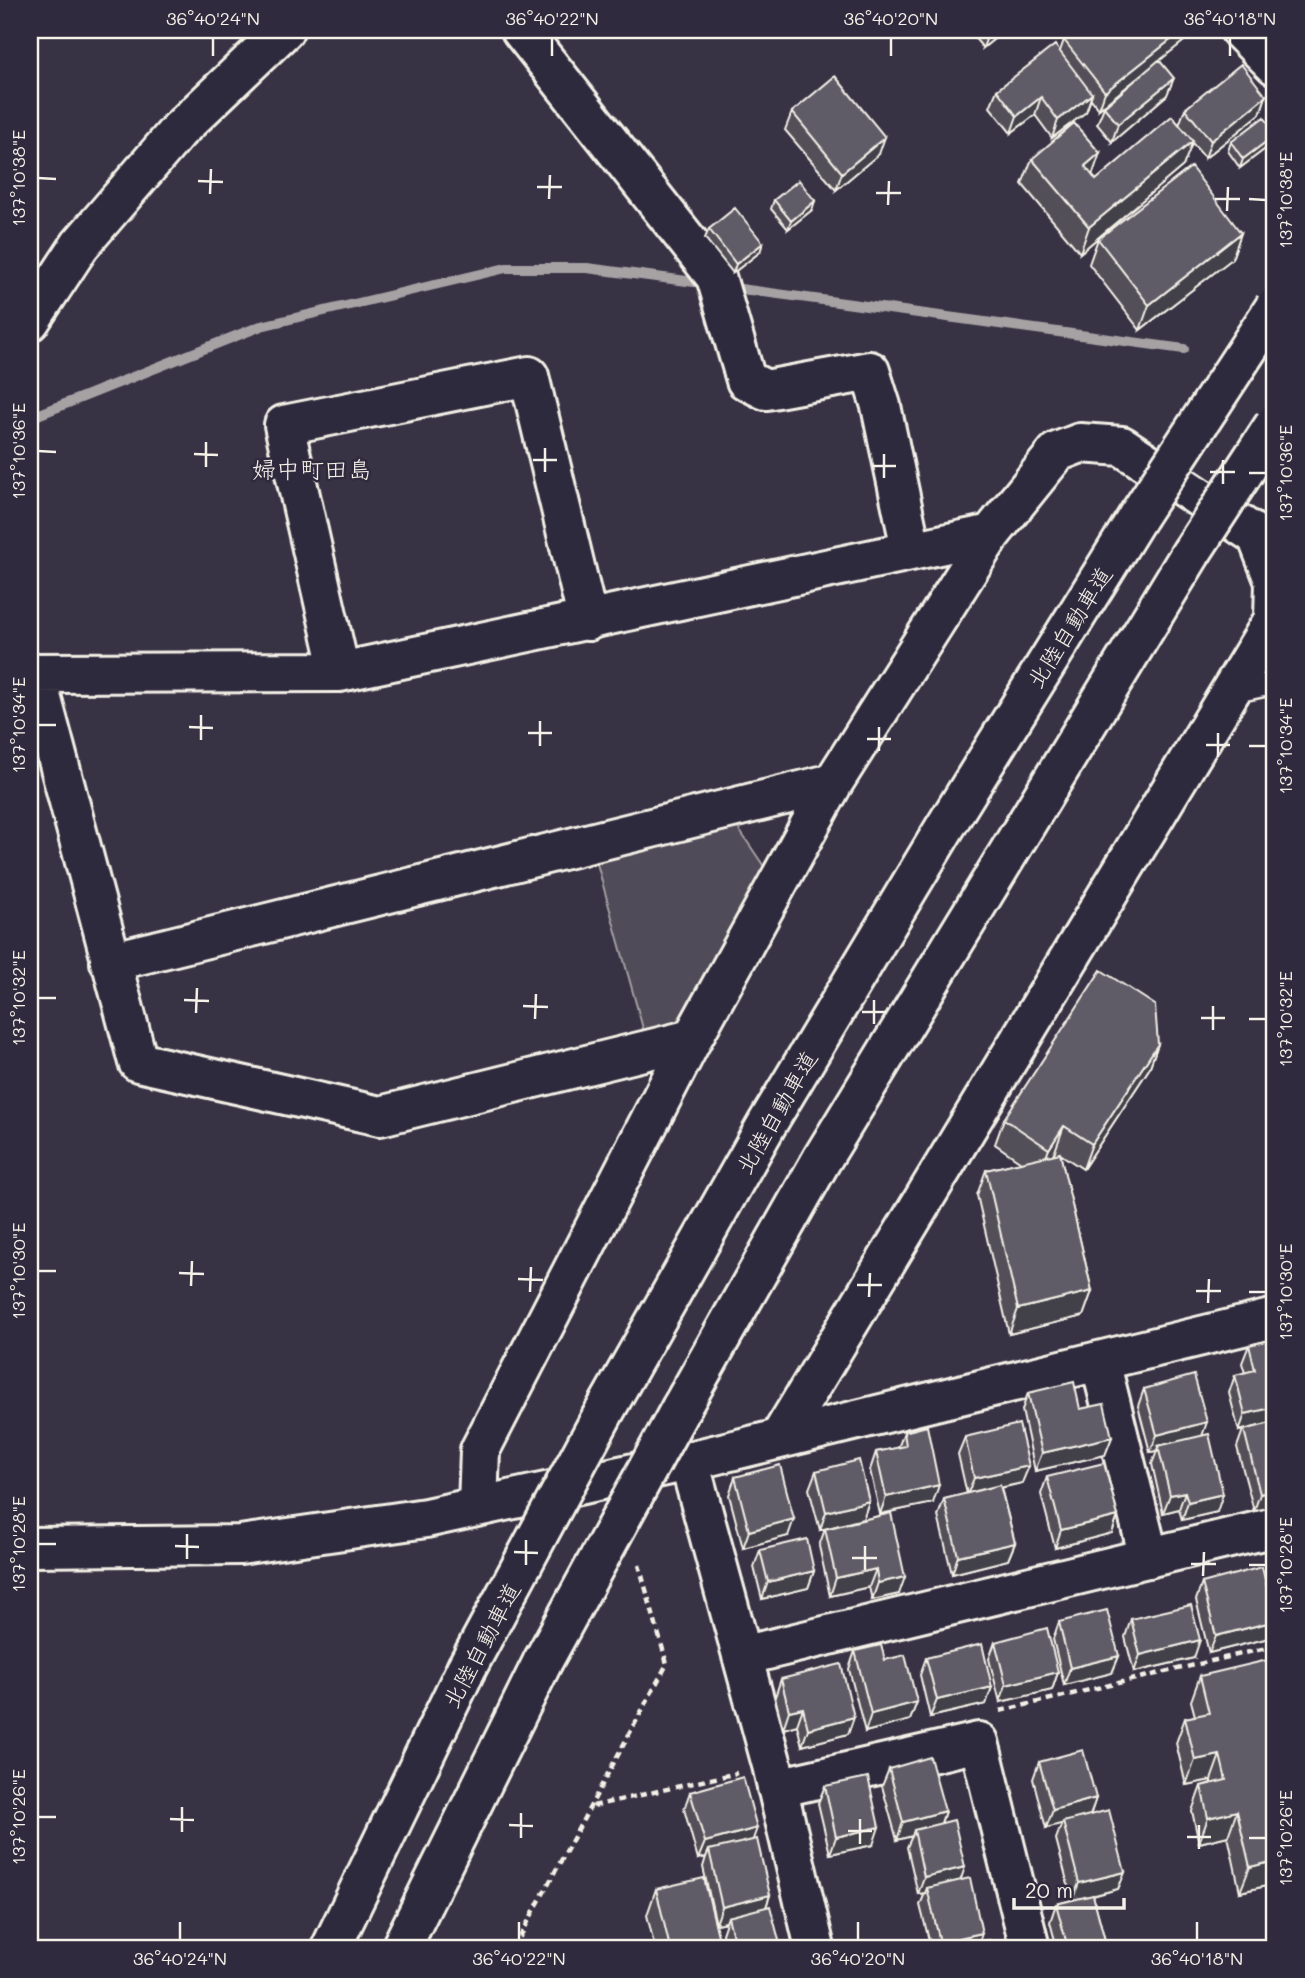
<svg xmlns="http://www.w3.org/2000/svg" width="1305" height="1978" viewBox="0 0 1305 1978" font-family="Mali,'Klee One',sans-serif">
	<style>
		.green { fill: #504b59; stroke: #a29ea0; stroke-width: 2 }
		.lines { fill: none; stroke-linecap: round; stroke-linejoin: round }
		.stream { stroke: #a6a2a4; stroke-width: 10 }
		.lane-casing { stroke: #f4f1e8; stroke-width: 26 }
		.street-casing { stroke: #f4f1e8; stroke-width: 44 }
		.secondary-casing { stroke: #f4f1e8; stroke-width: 44 }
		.highway-casing { stroke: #f4f1e8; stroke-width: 44 }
		.path { stroke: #f4f1e8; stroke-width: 4.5; stroke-dasharray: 7 5; stroke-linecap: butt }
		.lane { stroke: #2f2a3d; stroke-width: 21 }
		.street { stroke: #2f2a3d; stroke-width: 38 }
		.secondary { stroke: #2f2a3d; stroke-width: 38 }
		.highway { stroke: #2f2a3d; stroke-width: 38 }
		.highway-bridge-casing { stroke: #f4f1e8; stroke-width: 44; stroke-linecap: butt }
		.highway-bridge { stroke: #2f2a3d; stroke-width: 38 }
		.wall { fill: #524f59; stroke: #f4f1e8; stroke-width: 2 }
		.shaded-wall { fill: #424048; stroke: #f4f1e8; stroke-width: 2 }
		.building { fill: #5f5c67; stroke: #f4f1e8; stroke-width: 2 }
		.ticks { fill: none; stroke: #f4f1e8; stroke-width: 2.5 }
		.labels { text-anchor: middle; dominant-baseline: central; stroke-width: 5; stroke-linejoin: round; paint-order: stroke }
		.street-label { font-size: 23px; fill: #f4f1e8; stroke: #2f2a3d }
		.neighbourhood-label { font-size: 24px; fill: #f4f1e8; stroke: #2f2a3d }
		.neatline { fill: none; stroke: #f4f1e8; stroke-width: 2.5 }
		.ticks-label { font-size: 18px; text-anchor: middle; fill: #f4f1e8 }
	</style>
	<rect width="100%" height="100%" fill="#373244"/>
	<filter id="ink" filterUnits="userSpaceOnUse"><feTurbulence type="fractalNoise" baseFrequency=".0143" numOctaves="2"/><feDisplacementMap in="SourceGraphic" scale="14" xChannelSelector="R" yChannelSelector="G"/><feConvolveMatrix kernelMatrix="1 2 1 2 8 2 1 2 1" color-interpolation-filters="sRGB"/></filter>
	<g filter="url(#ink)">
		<path class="green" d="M736 825 765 868 679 1019 666 1028 644 1032 596 860Z"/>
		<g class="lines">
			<path class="stream" d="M726 287 1184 349
				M30 418 261 326 506 268H587L710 284"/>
			<g class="lane-casing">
				<path id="lane" d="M1228 693 1275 683"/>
			</g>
			<g class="street-casing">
				<path id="street" d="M521 30 716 277 746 380 766 390 870 371 881 406 911 549
					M340 672 284 425 529 376 588 621
					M30 673 340 672 991 534
					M35 673 138 1062 380 1116 692 1039
					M110 962 833 783
					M1100 1361 1149 1558
					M689 1461 772 1765 815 1948
					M478 1506 480 1450 692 1039 833 783 991 534 1057 452 1080 443 1122 446 1257 536 1275 582 1274 619 779 1439
					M30 1547 240 1545 426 1518 689 1461 1275 1318
					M742 1656 1275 1527
					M777 1788 979 1742 1030 1948"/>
			</g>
			<g class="secondary-casing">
				<path id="secondary" d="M1240 30 1275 65
					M30 321 80 245 178 131 284 30"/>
			</g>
			<g class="highway-casing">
				<path id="highway" d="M681 1408 822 1159 1191 553
					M602 1416 767 1124 944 829 1138 516
					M331 1948 466 1669
					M401 1948 543 1661"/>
			</g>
			<path class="path" d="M1000 1711 1275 1646
				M593 1806 737 1773
				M514 1948 667 1664 639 1565"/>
			<use href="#lane" class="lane"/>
			<use href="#street" class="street"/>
			<use href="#secondary" class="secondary"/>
			<use href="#highway" class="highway"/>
			<g class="highway-bridge-casing">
				<path id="highway-bridge" d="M1138 516 1275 307
					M1191 553 1275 424
					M543 1661 681 1408
					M466 1669 602 1416"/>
			</g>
			<use href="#highway-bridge" class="highway-bridge"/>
		</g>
		<path class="wall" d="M968 30H1005L983 48Z
			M1117 35 1189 37 1160 60 1167 95 1112 142 1097 124 1104 107 1148 70 1099 109 1091 99 1086 112 1052 138 1035 115 1011 133 990 107 997 90 1060 51 1064 40Z
			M1266 96 1260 114 1205 158 1192 143 1183 166 1080 253 1022 184 1032 159 1092 175 1096 180 1179 125 1185 109Z
			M792 112 879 154 836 190 785 130Z
			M1231 142 1273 143 1240 168 1228 151Z
			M774 200 812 210 788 229 771 209Z
			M709 229 760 252 733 273 705 238Z
			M1241 233 1232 259 1140 330 1089 264 1098 239Z
			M1158 1044 1149 1069 1083 1169 1060 1154 1092 1291 1083 1316 1009 1334 977 1195 986 1170 1021 1162 995 1144 1004 1119Z
			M1275 1238V1276L1269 1255Z
			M1275 1339V1506L1254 1511 1237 1447 1243 1430 1239 1431 1229 1393 1235 1375 1245 1373 1242 1363 1249 1345Z
			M1144 1389 1202 1436 1217 1512 1182 1520 1179 1509 1163 1513 1152 1464 1157 1451 1150 1452 1138 1406Z
			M1028 1393 1080 1409 1112 1437 1105 1455 1035 1471 1022 1410Z
			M904 1432 933 1503 880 1514 870 1470 876 1452 898 1448Z
			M965 1437 1022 1483 1001 1488 1015 1543 1008 1560 952 1574 938 1516 944 1499 967 1494 958 1454Z
			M816 1471 869 1501 863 1519 820 1530 809 1489Z
			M735 1477 788 1536 743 1548 729 1495Z
			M1047 1477 1118 1516 1112 1533 1055 1548 1041 1494Z
			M891 1513 899 1594 872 1600 869 1587 830 1596 819 1546 825 1529Z
			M760 1550 814 1571 808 1588 762 1599 754 1567Z
			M1202 1583 1269 1638 1209 1653 1196 1600Z
			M1131 1619 1194 1658 1134 1672 1125 1637Z
			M1059 1622 1119 1656 1112 1673 1064 1685 1053 1639Z
			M995 1642 1058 1672 1052 1690 1000 1702 989 1659Z
			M855 1651 885 1660 917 1702 910 1720 865 1732 849 1669Z
			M926 1658 992 1687 986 1704 930 1717 920 1675Z
			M1200 1676 1275 1884 1240 1892 1228 1836 1199 1843 1192 1811 1201 1786 1211 1783V1780L1186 1785 1176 1743 1185 1718 1195 1716 1191 1701Z
			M781 1679 854 1717 848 1734 802 1746 797 1725 783 1729 775 1697Z
			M1039 1762 1096 1798 1090 1815 1125 1872 1118 1889 1093 1896 1107 1948H1057L1050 1922 1056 1904 1072 1900 1056 1839 1062 1823 1046 1828 1033 1779Z
			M889 1769 945 1811 941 1824 960 1880 982 1933 978 1943 991 1948H931L920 1905 925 1893 918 1894 907 1847 912 1836 897 1840 882 1786Z
			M825 1786 873 1845 830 1854 818 1803Z
			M690 1792 753 1840 770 1895 766 1907 781 1948H725L722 1934 726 1922 716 1924 703 1867 706 1857 698 1859 684 1809Z
			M656 1889 721 1948H655L647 1915Z"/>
		<path class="shaded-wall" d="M991 30H1005L983 48 989 31Z
			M1183 30H1191L1189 37 1099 109 1105 92Z
			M1174 78 1167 95 1112 142 1118 124Z
			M1092 94 1086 112 1052 138 1058 120Z
			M1266 96 1260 114 1205 158 1211 141Z
			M1041 97 1035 115 1011 133 1017 116Z
			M1275 135 1273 143 1240 168 1243 159Z
			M885 137 879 154 836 190 842 173Z
			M1193 141 1183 166 1080 253 1089 227Z
			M1100 153 1091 179 1085 166Z
			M815 201 812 210 788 229 791 221Z
			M1241 233 1232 259 1140 330 1149 305Z
			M763 243 760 252 733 273 736 264Z
			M1158 1044 1149 1069 1083 1169 1092 1144Z
			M1064 1126 1055 1151 1040 1174 1049 1149Z
			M1092 1291 1083 1316 1009 1334 1018 1309Z
			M1275 1407V1422L1239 1431 1245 1414Z
			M1207 1422 1201 1439 1158 1446 1157 1451 1150 1452 1157 1435Z
			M1112 1437 1105 1455 1035 1471 1042 1453Z
			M1029 1466 1022 1483 967 1495 974 1478Z
			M939 1485 933 1503 880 1514 886 1497Z
			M1275 1490V1506L1254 1511 1260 1494Z
			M1185 1492 1179 1509 1163 1513 1170 1495Z
			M1223 1494 1217 1512 1182 1520 1188 1502Z
			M869 1501 863 1519 820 1530 826 1512Z
			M1118 1516 1112 1533 1055 1548 1061 1530Z
			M794 1519 788 1536 743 1548 749 1531Z
			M1015 1543 1008 1560 952 1574 958 1556Z
			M876 1569 869 1587 830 1596 836 1578Z
			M814 1571 808 1588 762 1599 768 1582Z
			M905 1577 899 1594 872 1600 878 1583Z
			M1275 1621 1269 1638 1209 1653 1216 1636Z
			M1200 1640 1194 1658 1134 1672 1140 1655Z
			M1119 1656 1112 1673 1064 1685 1070 1668Z
			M1058 1672 1052 1690 1000 1702 1006 1685Z
			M992 1687 986 1704 930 1717 937 1700Z
			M917 1702 910 1720 865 1732 871 1714Z
			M803 1708 797 1725 783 1729 789 1711Z
			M854 1717 848 1734 802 1746 808 1729Z
			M1220 1755 1211 1780 1186 1785 1195 1760Z
			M1096 1798 1090 1816 1046 1828 1053 1810Z
			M945 1811 939 1829 914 1830 912 1836 897 1840 903 1822Z
			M1237 1811 1228 1836 1199 1843 1208 1818Z
			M879 1827 873 1845 830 1854 836 1837Z
			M757 1828 751 1845 709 1850 706 1857 698 1859 705 1842Z
			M1275 1861V1884L1240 1892 1250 1867Z
			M965 1867 959 1885 927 1888 925 1893 918 1894 924 1877Z
			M1125 1872 1118 1889 1072 1901 1079 1883Z
			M770 1895 764 1913 728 1917 726 1922 716 1924 722 1907Z
			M982 1933 977 1948H938L940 1942Z"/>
		<path class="building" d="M1077 30H1113L1117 35 1124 30H1183L1105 92 1064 40Z
			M1055 45 1092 94 1058 120 1041 97 1017 116 997 90Z
			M1159 60 1174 78 1118 124 1104 107Z
			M1241 64 1266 96 1211 141 1185 109Z
			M835 76 885 137 842 173 792 112Z
			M1172 116 1193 141 1089 227 1032 159 1074 123 1100 153 1085 166 1096 180Z
			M1264 117 1275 132V135L1243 159 1231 142Z
			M1191 167 1241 233 1149 305 1098 239Z
			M799 180 815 201 791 221 774 200Z
			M735 208 763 243 736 264 709 229Z
			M1101 970 1155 1005 1158 1044 1092 1144 1064 1126 1049 1149 1004 1119Z
			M1060 1153 1092 1291 1018 1309 986 1170Z
			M1275 1339V1407L1245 1414 1235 1375 1255 1370 1249 1345Z
			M1194 1375 1207 1422 1157 1435 1144 1389Z
			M1074 1382 1080 1409 1104 1404 1112 1437 1042 1453 1028 1393Z
			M1275 1422V1490L1260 1494 1244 1430Z
			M1019 1424 1029 1466 974 1478 965 1437Z
			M927 1426 939 1485 886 1497 876 1452 906 1446 904 1432Z
			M1209 1434 1223 1494 1188 1502 1185 1492 1170 1495 1158 1446Z
			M859 1460 869 1501 826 1512 816 1471Z
			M1104 1463 1118 1516 1061 1530 1047 1477Z
			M780 1465 794 1519 749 1531 735 1477Z
			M1000 1485 1015 1543 958 1556 944 1499Z
			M891 1513 905 1577 878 1583 876 1569 836 1578 825 1529Z
			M807 1539 814 1571 768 1582 760 1550Z
			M1262 1567 1275 1621 1216 1636 1202 1583Z
			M1191 1605 1200 1640 1140 1655 1131 1619Z
			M1107 1610 1119 1656 1070 1668 1059 1622Z
			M1047 1628 1058 1672 1006 1685 995 1642Z
			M982 1644 992 1687 937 1700 926 1658Z
			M881 1645 885 1660 905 1655 917 1702 871 1714 855 1651Z
			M1272 1659 1275 1675V1861L1250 1867 1237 1811 1208 1818 1201 1786 1226 1780 1220 1755 1195 1760 1185 1718 1209 1713 1200 1676Z
			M841 1664 854 1717 808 1729 803 1708 789 1711 781 1679Z
			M1083 1750 1096 1798 1053 1810 1039 1762Z
			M930 1757 945 1811 903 1822 889 1769Z
			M743 1777 757 1828 705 1842 690 1792Z
			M868 1777 879 1827 836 1837 825 1786Z
			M1109 1810 1125 1872 1079 1883 1063 1822Z
			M954 1820 965 1867 924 1877 914 1830Z
			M757 1839 770 1895 722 1907 709 1850Z
			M704 1878 721 1948H670L656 1889Z
			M970 1878 982 1933 940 1942 927 1888Z
			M1093 1895 1107 1948H1068L1056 1904Z
			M770 1906 781 1948H736L728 1917Z
			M989 1940 991 1948H958Z"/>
	</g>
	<path class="ticks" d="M213 56V38M552 56V38M891 56V38M1230 56V38M38 178 56 179M198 181 223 182M537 187H562M876 193H901M210 194 211 169M549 199 550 175M1215 199H1240M1249 199 1266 200M888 205 889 181M1227 211 1228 187M38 451 56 452M194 454 218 455M533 460H557M872 466H896M206 467V442M545 472V448M1210 472H1235M1249 473H1266M884 478V454M1223 484V460M38 725H56M189 727 213 728M528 733H552M867 739H891M201 740V715M1206 745H1230M540 746V721M1249 746H1266M879 751V727M1218 757V733M38 998H56M184 1000 209 1001M523 1006 548 1007M862 1012H886M196 1013 197 988M1201 1018H1225M535 1019 536 994M1249 1019H1266M874 1024V1000M1213 1030V1006M38 1271H56M179 1273 204 1274M518 1279 543 1280M857 1285H882M191 1286 192 1261M1196 1291H1221M530 1292 531 1267M1249 1292H1266M869 1297 870 1273M1208 1303 1209 1279M38 1544H56M175 1546 199 1547M514 1552 538 1553M852 1558H877M187 1559V1534M1191 1564H1216M526 1565V1540M1249 1565H1266M865 1570V1546M1203 1576 1204 1552M38 1817H56M170 1819 194 1820M509 1825 533 1826M848 1831H872M182 1832V1807M1187 1837H1211M521 1838V1813M1249 1838H1266M860 1844V1819M1199 1849V1825M180 1940V1922M519 1940V1922M858 1940V1922M1197 1940V1922"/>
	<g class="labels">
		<g class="street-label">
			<text transform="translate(1069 627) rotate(-58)">北陸自動車道</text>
			<text transform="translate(776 1112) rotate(-60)">北陸自動車道</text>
			<text transform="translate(481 1645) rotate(-62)">北陸自動車道</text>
		</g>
		<g class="neighbourhood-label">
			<text x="312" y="468">婦中町田島</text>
		</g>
	</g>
	<rect width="1305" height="1978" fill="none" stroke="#2f2a3d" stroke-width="77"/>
	<path d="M1014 1898v10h110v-10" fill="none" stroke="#f4f1e8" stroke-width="3.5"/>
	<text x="1025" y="1898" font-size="21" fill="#f4f1e8" stroke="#2f2a3d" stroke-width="5" paint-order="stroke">20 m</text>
	<rect x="38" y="38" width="1228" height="1902" class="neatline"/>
	<g class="ticks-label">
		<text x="213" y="25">36°40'24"N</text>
		<text x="552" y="25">36°40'22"N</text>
		<text x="891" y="25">36°40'20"N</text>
		<text x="1230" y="25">36°40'18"N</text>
		<text transform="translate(19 178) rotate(-90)" y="6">137°10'38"E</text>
		<text transform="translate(1286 200) rotate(-90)" y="6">137°10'38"E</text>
		<text transform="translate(19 451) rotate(-90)" y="6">137°10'36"E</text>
		<text transform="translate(1286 473) rotate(-90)" y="6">137°10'36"E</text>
		<text transform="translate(19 725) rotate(-90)" y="6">137°10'34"E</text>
		<text transform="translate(1286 746) rotate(-90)" y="6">137°10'34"E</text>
		<text transform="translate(19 998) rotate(-90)" y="6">137°10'32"E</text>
		<text transform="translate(1286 1019) rotate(-90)" y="6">137°10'32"E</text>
		<text transform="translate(19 1271) rotate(-90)" y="6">137°10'30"E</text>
		<text transform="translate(1286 1292) rotate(-90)" y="6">137°10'30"E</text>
		<text transform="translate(19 1544) rotate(-90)" y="6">137°10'28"E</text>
		<text transform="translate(1286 1565) rotate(-90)" y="6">137°10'28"E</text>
		<text transform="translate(19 1817) rotate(-90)" y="6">137°10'26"E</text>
		<text transform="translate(1286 1838) rotate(-90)" y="6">137°10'26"E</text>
		<text x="180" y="1965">36°40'24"N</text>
		<text x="519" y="1965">36°40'22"N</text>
		<text x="858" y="1965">36°40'20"N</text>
		<text x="1197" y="1965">36°40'18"N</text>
	</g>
</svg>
